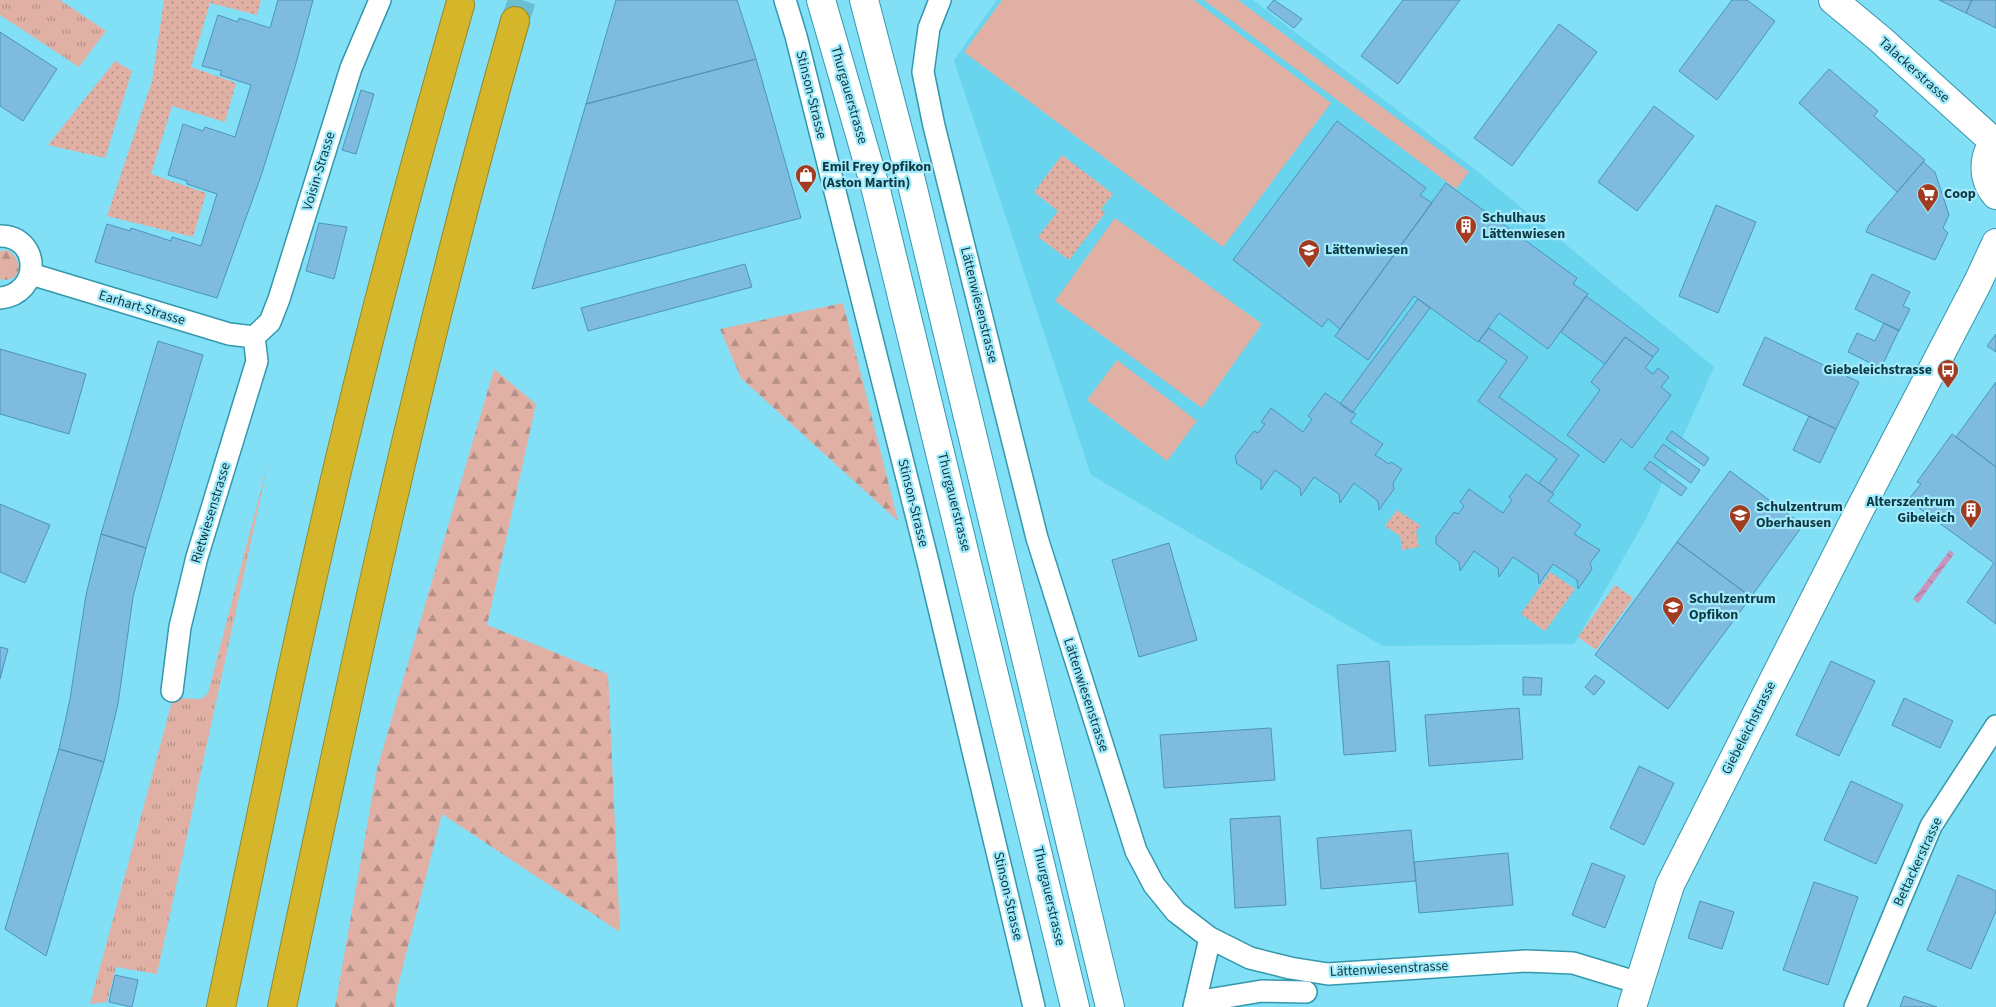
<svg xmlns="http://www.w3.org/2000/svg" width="1996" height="1007" viewBox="0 0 1996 1007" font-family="'Source Sans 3',sans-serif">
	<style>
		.built { fill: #68d4ed }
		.grass { fill: url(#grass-tufts) }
		.forest { fill: url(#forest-firs) }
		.park { fill: url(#park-dots) }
		.pitch { fill: #e1b0a4 }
		.water { fill: url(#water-waves) }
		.building { fill: #7fbbdf; stroke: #4b94bd }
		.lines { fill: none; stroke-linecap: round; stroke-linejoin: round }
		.highway-tunnel { stroke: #6abed2; stroke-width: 28; stroke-dasharray: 28 14; stroke-linecap: butt }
		.street-casing { stroke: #3498ad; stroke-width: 24 }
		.secondary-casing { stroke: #3498ad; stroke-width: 30 }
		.highway-casing { stroke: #8f8a32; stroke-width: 30 }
		.street { stroke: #fff; stroke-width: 21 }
		.secondary { stroke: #fff; stroke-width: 28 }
		.highway { stroke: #d5b62a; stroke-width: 28 }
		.labels { text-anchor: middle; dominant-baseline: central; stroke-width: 4.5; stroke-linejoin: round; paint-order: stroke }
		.street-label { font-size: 14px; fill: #0e3841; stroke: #a1eafc }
		.poi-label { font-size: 14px; font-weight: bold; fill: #0e3841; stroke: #a1eafc; text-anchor: start }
	</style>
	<defs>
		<pattern id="grass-tufts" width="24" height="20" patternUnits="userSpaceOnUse" patternTransform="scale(1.25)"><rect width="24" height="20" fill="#e1b0a4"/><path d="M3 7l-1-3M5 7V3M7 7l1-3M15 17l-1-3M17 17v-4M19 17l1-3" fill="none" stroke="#b59087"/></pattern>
		<pattern id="forest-firs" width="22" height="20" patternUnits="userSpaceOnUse" patternTransform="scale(1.25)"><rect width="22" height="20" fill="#e1b0a4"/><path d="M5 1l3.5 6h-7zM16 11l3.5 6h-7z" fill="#b59087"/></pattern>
		<pattern id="park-dots" width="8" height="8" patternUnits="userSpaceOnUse" patternTransform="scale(1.25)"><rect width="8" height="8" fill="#e1b0a4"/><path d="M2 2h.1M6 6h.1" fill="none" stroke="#b59087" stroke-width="1.8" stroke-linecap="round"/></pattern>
		<pattern id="water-waves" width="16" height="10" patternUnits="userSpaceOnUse" patternTransform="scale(1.25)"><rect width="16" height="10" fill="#c995bc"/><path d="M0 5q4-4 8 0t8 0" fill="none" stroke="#a27b9a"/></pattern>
	</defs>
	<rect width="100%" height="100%" fill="#81dff6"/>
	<path class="built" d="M997 0H1253L1477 171 1714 367 1646 519 1574 644 1383 646 1091 475 954 60Z"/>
	<path class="grass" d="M0 0H60L106 31 79 67 0 15Z
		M268 463 157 974 116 967 107 1002 90 1004 173 698 202 699 208 693Z"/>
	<path class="forest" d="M7 250C26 261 21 284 0 279V251Z
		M843 303 898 521 741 378 720 329Z
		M494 369 536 404 487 625 608 674 620 932 442 814 397 989 395 1007H335L377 769Z"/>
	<path class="park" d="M164 0H261L257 15 210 3 191 67 236 83 225 122 172 106 151 174 206 193 193 237 107 216 152 81Z
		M115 61 132 71 105 158 48 145Z
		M1062 155 1113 194 1101 209 1105 213 1069 260 1038 237 1058 211 1034 192Z
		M1397 510 1421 526 1416 531 1419 547 1402 550 1400 536 1385 526Z
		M1550 572 1575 589 1545 631 1521 614Z
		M1615 585 1633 598 1596 650 1578 637Z"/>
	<path class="pitch" d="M1002 0H1194L1331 103 1223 247 964 52Z
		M1204 0H1238L1469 172 1456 189Z
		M1115 218 1262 324 1202 408 1055 301Z
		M1117 360 1197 421 1167 461 1087 400Z"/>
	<path class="water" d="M1950 550 1954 554 1918 603 1913 599Z"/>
	<path class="building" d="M278 0H313L295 67 261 176 217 298 95 262 107 224 130 231 131 228 171 241 172 237 201 246 217 194 187 184V181L168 175 183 124 203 131 205 127 235 137 251 85 220 75 222 71 202 66 218 15 238 22 239 18 270 28Z
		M616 0H737L756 59 586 104Z
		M1274 0 1302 19 1294 28 1267 8Z
		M1403 0H1460L1398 84 1361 56Z
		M1732 0H1747L1775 21 1717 100 1679 71Z
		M1939 0H1972L1966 13Z
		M1972 0H1996V28L1966 13Z
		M1559 24 1597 52 1512 166 1474 138Z
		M0 32 57 69 23 121 0 106Z
		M756 59 801 218 532 289 586 104Z
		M1829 69 1878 111 1874 116 1925 160 1897 192 1799 103Z
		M361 90 374 94 356 154 342 150Z
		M1654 106 1694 136 1637 211 1598 182Z
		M1337 121 1426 188 1420 195 1432 203 1340 329 1328 319 1322 327 1233 260Z
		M1923 162 1935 172 1949 215 1943 228 1948 233 1935 260 1866 232 1869 225Z
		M1446 183 1577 278 1573 284 1588 294 1548 349 1499 313 1478 342 1414 296 1368 360 1335 336Z
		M1716 205 1756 222 1718 313 1679 296Z
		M319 223 347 227 334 279 306 271Z
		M745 264 752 287 588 331 581 308Z
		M1872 274 1910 292 1903 306 1910 309 1899 331 1855 309Z
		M1586 296 1659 349 1653 357 1625 337 1605 364 1561 332Z
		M1418 299 1430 308 1352 413 1340 404Z
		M1884 323 1899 330 1881 368 1848 352 1857 333 1875 341Z
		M1489 328 1528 357 1499 397 1579 455 1552 493 1539 483 1557 459 1478 401 1507 361 1479 341Z
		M1996 334V352L1987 346Z
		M1625 337 1653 357 1645 368 1653 374 1658 368 1669 377 1661 387 1671 395 1632 448 1621 439 1604 463 1567 435 1600 390 1591 382Z
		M1765 337 1859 382 1836 429 1743 385Z
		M158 341 203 355 146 548 101 534Z
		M0 349 86 374 69 434 0 414Z
		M1996 382V467L1956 437Z
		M1325 393 1356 414 1350 422 1383 444 1375 455 1389 464 1391 462 1402 469 1393 483 1394 489 1379 510 1378 501 1354 483 1340 503 1339 494 1314 477 1301 496 1300 488 1275 470 1261 490V480L1237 464 1235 456 1254 431 1258 433 1265 424 1261 422 1271 408 1303 432 1312 419 1308 416Z
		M1809 416 1836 429 1820 463 1793 450Z
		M1672 431 1709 458 1704 466 1666 439Z
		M1952 434 1996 467V624L1967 602 1994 563 1908 500 1921 484 1917 482Z
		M1663 444 1700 470 1691 483 1654 457Z
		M1650 461 1687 488 1681 496 1644 469Z
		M1730 471 1803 525 1751 597 1677 542Z
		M1526 474 1554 494 1548 501 1581 525 1574 534 1600 550 1590 563 1592 569 1578 589 1577 580 1553 564 1539 584 1538 574 1513 557 1499 577 1498 568 1474 551 1460 571 1459 562 1436 544V537L1454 512 1458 514 1464 506 1460 502 1469 489 1503 513 1512 500 1509 497Z
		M0 504 50 525 25 583 0 572Z
		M101 534 146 548 133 597 118 704 104 762 59 749 70 699 86 595Z
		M1677 542 1751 597 1668 709 1595 655Z
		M1169 543 1197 640 1139 657 1112 560Z
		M0 647 8 649 0 679Z
		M1389 661 1396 751 1344 755 1337 665Z
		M1831 661 1875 681 1839 756 1796 735Z
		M1595 675 1605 682 1594 695 1585 687Z
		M1523 677 1542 678 1541 695H1523Z
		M1904 698 1953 721 1940 748 1892 725Z
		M1519 708 1523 759 1429 766 1425 715Z
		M1271 728 1275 780 1164 788 1160 735Z
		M59 749 104 762 46 956 5 929Z
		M1639 766 1674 783 1644 845 1610 828Z
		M1851 781 1903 805 1876 864 1824 840Z
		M1280 816 1286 905 1235 908 1230 819Z
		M1411 830 1416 881 1321 889 1317 838Z
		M1508 853 1513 905 1419 913 1414 862Z
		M1592 863 1625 876 1605 928 1572 915Z
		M1958 875 1996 891V911L1971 969 1927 950Z
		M1814 882 1858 897 1828 985 1783 970Z
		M1700 901 1734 912 1722 949 1688 938Z
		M115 975 138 980 132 1007 109 1002Z
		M1904 996 1937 1007H1900Z"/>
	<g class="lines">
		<path class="highway-tunnel" d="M515 21 522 0"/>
		<g class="street-casing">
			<path id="street" d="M785 0 796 36 928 562 1034 1007
				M940 0 929 28 923 72 934 126 1037 538 1136 851 1154 885 1176 912 1210 938 1250 958 1290 968 1328 974 1526 961 1573 963 1639 983
				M0 236C41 236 42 294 0 298
				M31 274 229 334 254 337
				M254 337 270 322 279 299 351 68 380 0
				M172 691 180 627 197 557 257 361 254 337
				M1195 1002 1262 991 1306 992
				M1194 1007 1210 938
				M1855 1007 1931 826 1996 726"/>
		</g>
		<g class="secondary-casing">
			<path id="secondary" d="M821 0 876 190 1075 1007
				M864 0 909 172 1110 1007
				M1833 0 1880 39 1994 142
				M1996 140C1982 156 1982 179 1996 195
				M1632 1007 1670 885 1860 509 1978 282 1996 243"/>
		</g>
		<g class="highway-casing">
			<path id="highway" d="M221 1007C262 813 301 618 348 425 382 284 420 145 460 5
				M282 1007C352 676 422 346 515 21"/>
		</g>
		<use href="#street" class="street"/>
		<use href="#secondary" class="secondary"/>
		<use href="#highway" class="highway"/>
	</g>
	<defs>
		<g id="shop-pin" transform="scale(1.125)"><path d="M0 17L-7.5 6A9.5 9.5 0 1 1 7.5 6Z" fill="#a33b20" stroke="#a1eafc"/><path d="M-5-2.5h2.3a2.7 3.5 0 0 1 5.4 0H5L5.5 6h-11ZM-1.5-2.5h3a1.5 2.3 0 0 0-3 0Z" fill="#fff"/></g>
		<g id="supermarket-pin" transform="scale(1.125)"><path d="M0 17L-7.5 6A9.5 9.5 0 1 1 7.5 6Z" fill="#a33b20" stroke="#a1eafc"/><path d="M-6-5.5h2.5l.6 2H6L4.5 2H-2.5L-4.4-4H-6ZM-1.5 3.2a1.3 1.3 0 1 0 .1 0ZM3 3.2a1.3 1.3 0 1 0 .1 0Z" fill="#fff"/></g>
		<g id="building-pin" transform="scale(1.125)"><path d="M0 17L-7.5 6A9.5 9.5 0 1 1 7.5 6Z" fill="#a33b20" stroke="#a1eafc"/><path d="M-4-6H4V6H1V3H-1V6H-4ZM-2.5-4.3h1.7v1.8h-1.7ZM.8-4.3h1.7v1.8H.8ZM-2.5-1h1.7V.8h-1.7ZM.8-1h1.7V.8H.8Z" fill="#fff"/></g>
		<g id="school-pin" transform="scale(1.125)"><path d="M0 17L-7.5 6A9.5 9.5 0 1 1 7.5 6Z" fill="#a33b20" stroke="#a1eafc"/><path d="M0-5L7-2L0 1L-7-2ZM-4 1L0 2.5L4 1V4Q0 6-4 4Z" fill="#fff"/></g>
		<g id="bus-pin" transform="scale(1.125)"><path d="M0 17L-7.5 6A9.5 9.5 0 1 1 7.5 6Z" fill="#a33b20" stroke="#a1eafc"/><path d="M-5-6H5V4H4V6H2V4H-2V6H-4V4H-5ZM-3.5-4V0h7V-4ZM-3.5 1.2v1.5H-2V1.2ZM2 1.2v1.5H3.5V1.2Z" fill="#fff"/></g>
	</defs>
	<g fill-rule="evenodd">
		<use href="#shop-pin" x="806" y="175"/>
		<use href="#supermarket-pin" x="1928" y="194"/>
		<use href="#building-pin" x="1466" y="226"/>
		<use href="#school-pin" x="1309" y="250"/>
		<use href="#bus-pin" x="1948" y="370"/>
		<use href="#building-pin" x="1971" y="510"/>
		<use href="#school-pin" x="1740" y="515"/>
		<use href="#school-pin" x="1673" y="607"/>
	</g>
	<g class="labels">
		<g class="street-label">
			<text transform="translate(1914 70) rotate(42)">Talackerstrasse</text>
			<text transform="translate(811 95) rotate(76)">Stinson-Strasse</text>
			<text transform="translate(849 95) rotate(74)">Thurgauerstrasse</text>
			<text transform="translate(319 171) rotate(-73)">Voisin-Strasse</text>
			<text transform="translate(979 305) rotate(76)">Lättenwiesenstrasse</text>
			<text transform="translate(142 308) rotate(17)">Earhart-Strasse</text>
			<text transform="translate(954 502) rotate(76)">Thurgauerstrasse</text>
			<text transform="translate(913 503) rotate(76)">Stinson-Strasse</text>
			<text transform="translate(211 513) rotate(-73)">Rietwiesenstrasse</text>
			<text transform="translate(1086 695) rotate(72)">Lättenwiesenstrasse</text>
			<text transform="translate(1749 728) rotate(-63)">Giebeleichstrasse</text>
			<text transform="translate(1918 862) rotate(-65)">Bettackerstrasse</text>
			<text transform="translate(1008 896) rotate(77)">Stinson-Strasse</text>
			<text transform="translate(1049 896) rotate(77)">Thurgauerstrasse</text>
			<text transform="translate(1389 969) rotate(-3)">Lättenwiesenstrasse</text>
		</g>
		<g class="poi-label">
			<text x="822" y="167">Emil Frey Opfikon<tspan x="822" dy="16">(Aston Martin)</tspan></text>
			<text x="1944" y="194">Coop</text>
			<text x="1482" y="218">Schulhaus<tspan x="1482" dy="16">Lättenwiesen</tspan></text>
			<text x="1325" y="250">Lättenwiesen</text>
			<text x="1932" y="370" text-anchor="end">Giebeleichstrasse</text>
			<text x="1955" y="502" text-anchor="end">Alterszentrum<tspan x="1955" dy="16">Gibeleich</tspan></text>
			<text x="1756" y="507">Schulzentrum<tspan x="1756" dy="16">Oberhausen</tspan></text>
			<text x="1689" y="599">Schulzentrum<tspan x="1689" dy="16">Opfikon</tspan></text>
		</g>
	</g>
</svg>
